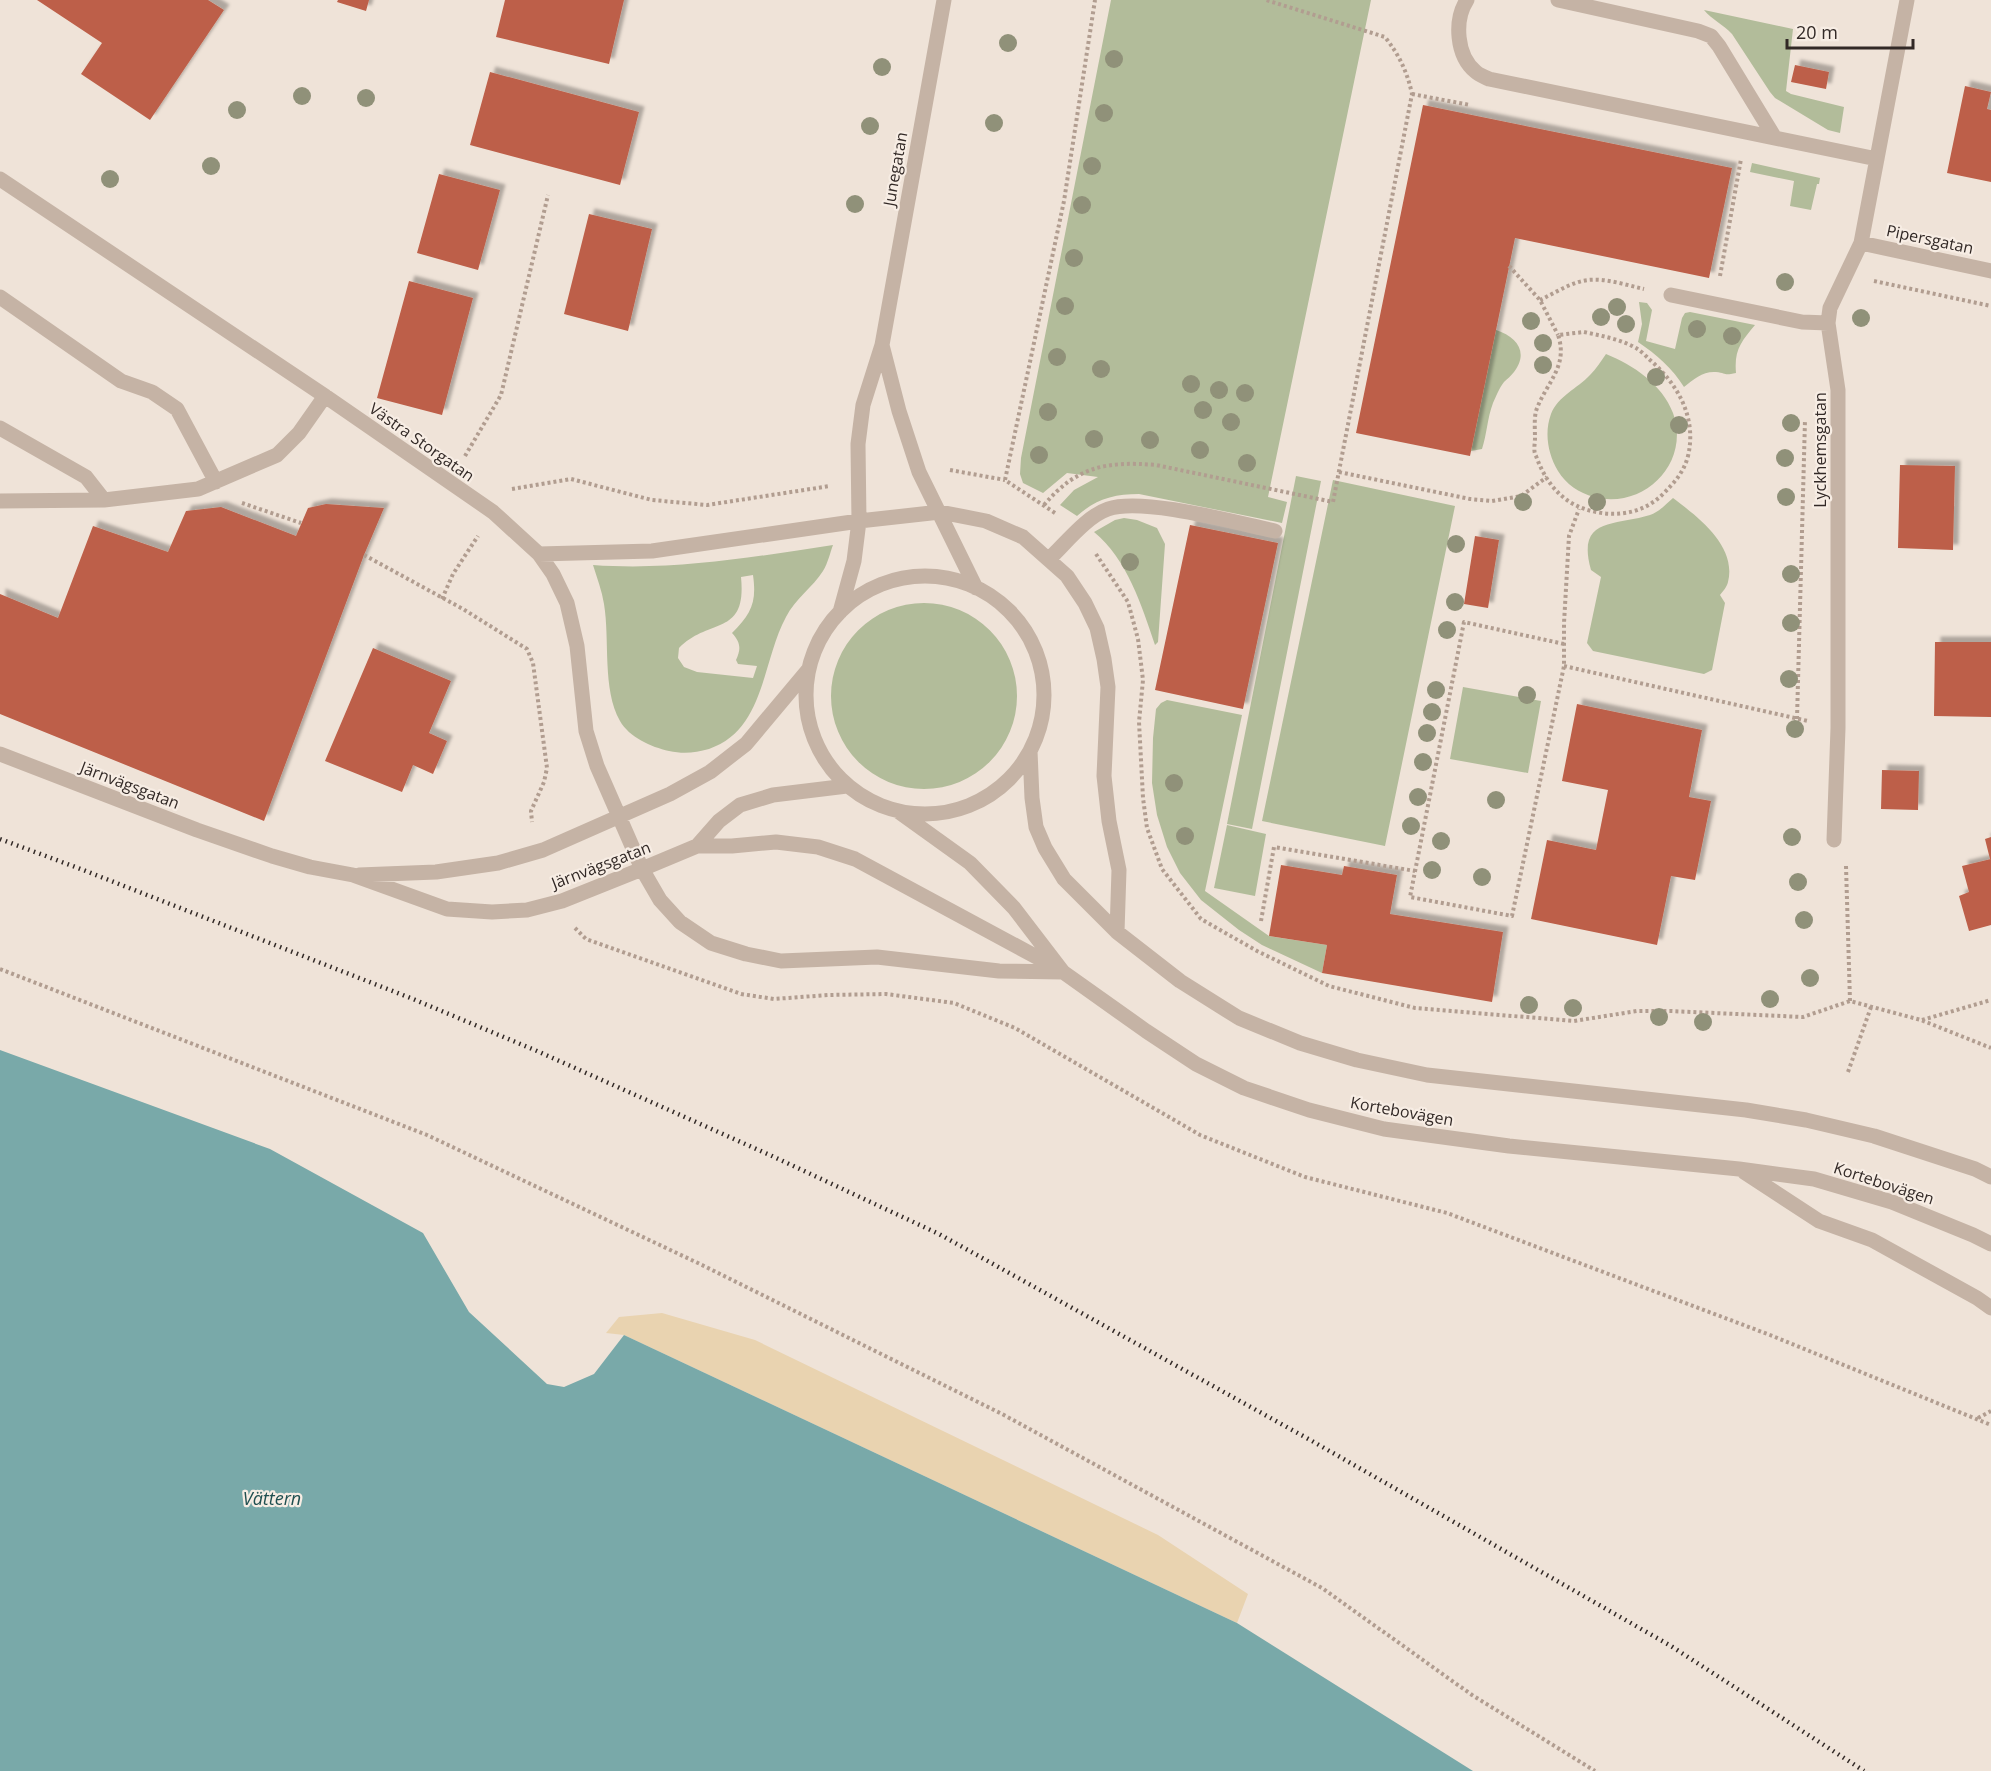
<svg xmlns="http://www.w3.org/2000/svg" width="1991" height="1771" viewBox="0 0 1991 1771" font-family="'Open Sans',sans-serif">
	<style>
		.green { fill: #b2bc9a; fill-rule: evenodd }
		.sand { fill: #e9d3b0 }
		.water { fill: #79a9a9 }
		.building { fill: #bd5f48; filter: url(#shadow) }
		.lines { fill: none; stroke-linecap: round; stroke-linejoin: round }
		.path { stroke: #b19d90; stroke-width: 4; stroke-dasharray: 3 3; stroke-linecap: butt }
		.minor { stroke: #c5b3a5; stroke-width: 15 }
		.rail { stroke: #322926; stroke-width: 4.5; stroke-dasharray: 1.5 4.5; stroke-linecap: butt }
		.tree { fill: #909179 }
		.labels { text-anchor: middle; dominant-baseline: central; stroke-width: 4.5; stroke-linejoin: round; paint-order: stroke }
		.street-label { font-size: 16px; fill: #322926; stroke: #f7ede4 }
		.water-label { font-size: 18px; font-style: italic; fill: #1f4f50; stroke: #f7ede4 }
	</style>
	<defs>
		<filter id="shadow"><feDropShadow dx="5.5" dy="-5.5" stdDeviation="1.5" flood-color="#0004"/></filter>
	</defs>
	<rect width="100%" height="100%" fill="#efe3d8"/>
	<path class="green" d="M1111 0H1371L1268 497 1287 502 1282 523 1139 494C1114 494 1096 499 1077 516L1060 505 1074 490 1098 477 1067 473 1043 493 1023 483 1020 474 1021 458Z
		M1704 10 1793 29 1786 91 1791 94 1844 107 1840 133 1828 130 1775 98 1770 92 1732 34C1723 24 1712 20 1704 10Z
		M1752 163 1820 178 1819 184H1817L1811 210 1790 206 1794 181 1750 172Z
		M1639 302 1647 303 1652 310 1646 341 1675 349 1682 318 1685 313 1690 312 1755 325C1741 342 1734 350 1736 373 1723 376 1727 373 1716 372 1703 371 1694 379 1684 387 1673 369 1656 354 1638 342L1642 324Z
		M1496 330C1517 337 1529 352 1514 372 1511 376 1507 379 1504 382 1499 388 1496 397 1493 403 1487 419 1487 434 1482 449L1471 451Z
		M1606 354C1633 365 1662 384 1673 413 1691 463 1644 510 1594 497 1579 493 1566 484 1558 471 1548 454 1544 433 1551 414 1558 396 1577 389 1590 375 1596 369 1601 361 1606 354Z
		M1296 476 1321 481 1252 829 1227 824Z
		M1333 480 1455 506 1385 846 1262 821Z
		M1673 498C1698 517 1737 546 1728 582 1727 587 1723 591 1720 595L1725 603 1712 670 1704 674 1593 651 1587 643 1601 577 1591 570C1576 517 1615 526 1650 515 1659 512 1666 504 1673 498Z
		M1124 518 1137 520 1157 528 1165 544 1158 642 1155 645C1142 606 1127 559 1094 532L1115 520Z
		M833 545C830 553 828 563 823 571 813 587 795 599 786 617 762 661 765 730 709 749 695 753 683 754 669 751 651 747 629 737 620 721 602 689 610 640 604 604 602 591 597 578 593 565 674 571 753 557 833 545ZM753 575C757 603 751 614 732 633 741 643 741 649 736 660L738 664 757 666 753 678 697 672 684 667 678 658 679 648C709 617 747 637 741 577Z
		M831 696a93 93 0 1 1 186 0a93 93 0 1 1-186 0Z
		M1463 687 1541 701 1528 773 1450 759Z
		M1167 700 1242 715 1205 891 1269 936 1327 945 1322 973 1262 945 1239 930 1201 900 1180 873 1167 847 1157 815 1152 783 1153 738 1156 709 1161 703Z
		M1227 825 1266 834 1255 896 1214 888Z"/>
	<path class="sand" d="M662 1313 755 1340 1158 1535 1248 1594 1237 1623 624 1335 606 1333 619 1317Z"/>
	<path class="water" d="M0 1050 270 1149 423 1233 469 1312 547 1384 564 1387 594 1374 624 1335 1237 1623 1473 1771H0Z"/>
	<path class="building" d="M37 0H208L224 10 150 120 81 74 102 43Z
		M338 0H369L366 11 337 2Z
		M505 0H624L609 64 496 37Z
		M1795 65 1829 72 1826 89 1791 82Z
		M490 72 639 112 620 185 470 145Z
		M1965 86 1991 92 1987 109 1991 110V182L1947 173Z
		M1423 105 1732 168 1709 278 1515 238 1470 456 1356 433Z
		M439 174 500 190 478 270 417 253Z
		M589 214 652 229 628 331 564 314Z
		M409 281 473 298 442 415 377 398Z
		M1900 465 1955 466 1953 550 1898 548Z
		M326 504 384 508 364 555 264 821 0 714V594L58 618 93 526 168 552 186 511 221 507 296 536 308 508Z
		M1190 525 1278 543 1243 709 1155 690Z
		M1475 536 1499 540 1488 608 1464 604Z
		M1935 642H1991V717L1934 716Z
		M373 648 451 681 429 733 447 741 433 774 413 765 402 792 325 761Z
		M1577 704 1702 730 1689 797 1711 801 1695 880 1671 876 1657 945 1531 919 1547 840 1596 850 1608 790 1562 781Z
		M1882 770 1919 771 1918 810 1881 809Z
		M1991 837V859H1990L1985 839Z
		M1991 859V925L1969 931 1959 896 1969 892 1962 866Z
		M1281 865 1342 875 1344 866 1397 875 1390 914 1503 932 1492 1002 1322 973 1327 945 1269 936Z"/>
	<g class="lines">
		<path class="path" d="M1412 94 1470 105
			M1509 266 1540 300 1558 335
			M1720 276 1741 159
			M1874 281 1991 306
			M1540 300C1555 293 1571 282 1588 280 1606 278 1626 285 1644 289
			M1584 332C1602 336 1620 339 1636 348 1641 351 1646 356 1650 360 1678 384 1697 418 1688 456 1684 472 1674 483 1663 494 1645 512 1620 517 1596 512 1565 506 1547 486 1536 456 1533 451 1535 444 1535 438 1535 430 1534 419 1536 411 1545 384 1569 367 1558 335Z
			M465 456 501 395 548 195
			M950 470 1005 480
			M1339 472 1470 499 1492 501 1521 496 1547 477
			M512 489 571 479 652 500 707 505 830 486
			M242 503 301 523
			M1044 505C1077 466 1107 461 1156 465L1333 502 1412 94C1407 71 1399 55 1385 37L1266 0
			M1055 513 1005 480 1064 201 1095 0
			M1096 554 1128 602 1138 639 1143 680 1139 722 1143 798 1147 828 1162 869 1201 919 1257 951 1329 986 1415 1008 1574 1021 1637 1011H1670L1803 1017 1850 1001 1921 1020 1991 1048
			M364 555 463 609 527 649 533 663 547 768 544 782 531 811 532 822
			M442 599 453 574 478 536
			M1564 644 1464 622 1410 897 1512 916 1564 666V623L1569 536 1579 509
			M1564 666 1808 721
			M1797 719 1805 420
			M1846 866 1850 1001
			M1261 921 1274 847 1415 871
			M575 928 586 939 741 994 774 999 828 995 886 994 954 1003 1015 1028 1200 1135 1305 1177 1447 1213 1770 1335 1991 1425
			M0 969 427 1135 700 1264 1002 1414 1322 1588 1472 1695 1595 1771
			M1922 1020 1991 1000
			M1848 1072 1871 1007
			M1978 1418 1991 1411"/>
		<path class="minor" d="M1467 0C1454 20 1456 56 1476 72 1479 75 1485 77 1489 79L1877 159
			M1558 0 1698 31 1711 36 1719 46 1775 138
			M0 179 325 396 493 512 539 554 553 574 567 603 577 646 586 731 597 766 642 869 660 900 680 922 711 943 746 954 781 961 877 957 999 971 1063 972
			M1861 243 1991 271
			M1671 295 1802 322 1828 323
			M0 297 121 381 152 392 177 409 216 482
			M882 345 899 411 919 472 976 588
			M0 428 86 477 104 500
			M0 501 104 500 198 489 277 455 299 433 325 396
			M539 554 652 551 859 521 940 512 986 521 1023 537 1067 576 1085 603 1097 628 1104 659 1108 687 1104 776 1109 821 1119 870 1117 932
			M1049 559C1065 544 1087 516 1108 509 1143 497 1237 523 1275 531
			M806 695a119 119 0 1 1 238 0a119 119 0 1 1-238 0Z
			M840 612 854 561 859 521 858 444 863 405 882 345 944 0
			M1030 751 1032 798 1036 827 1045 848 1064 879 1117 932 1180 981 1239 1018 1300 1043 1357 1060 1427 1075 1746 1110 1806 1120 1874 1136 1975 1169 1991 1177
			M0 754 197 830 272 856 310 867 353 875 447 909 492 912 527 910 562 901 642 869 697 846 719 821 740 805 773 795 847 786
			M899 812 970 863 1014 908 1063 972 1146 1031 1196 1064 1244 1088 1309 1110 1384 1129 1509 1146 1739 1169 1814 1179 1892 1202 1973 1235 1991 1244
			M1834 840 1838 728V390L1828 323 1830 308 1861 243 1907 0
			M697 846H732L776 842 818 847 855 859 1057 968
			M359 875 436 872 498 863 543 850 670 794 710 772 746 744 808 670
			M1744 1172 1819 1221 1872 1240 1977 1298 1991 1308"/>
		<path class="rail" d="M0 839 78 868 413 999 537 1051 772 1156 939 1234 1312 1441 1671 1646 1864 1771"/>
	</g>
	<g class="tree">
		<circle cx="1008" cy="43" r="9"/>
		<circle cx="1114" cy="59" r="9"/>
		<circle cx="882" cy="67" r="9"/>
		<circle cx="302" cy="96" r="9"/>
		<circle cx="366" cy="98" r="9"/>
		<circle cx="237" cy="110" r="9"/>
		<circle cx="1104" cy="113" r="9"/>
		<circle cx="994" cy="123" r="9"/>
		<circle cx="870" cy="126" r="9"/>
		<circle cx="211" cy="166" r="9"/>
		<circle cx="1092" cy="166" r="9"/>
		<circle cx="110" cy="179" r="9"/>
		<circle cx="855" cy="204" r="9"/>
		<circle cx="1082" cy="205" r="9"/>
		<circle cx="1074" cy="258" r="9"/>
		<circle cx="1785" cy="282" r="9"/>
		<circle cx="1065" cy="306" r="9"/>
		<circle cx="1617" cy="307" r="9"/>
		<circle cx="1601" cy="317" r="9"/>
		<circle cx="1861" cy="318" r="9"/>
		<circle cx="1531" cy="321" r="9"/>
		<circle cx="1626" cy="324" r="9"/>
		<circle cx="1697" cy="329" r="9"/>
		<circle cx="1732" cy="336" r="9"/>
		<circle cx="1543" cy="343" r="9"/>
		<circle cx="1057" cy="357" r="9"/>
		<circle cx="1543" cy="365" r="9"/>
		<circle cx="1101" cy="369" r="9"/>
		<circle cx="1656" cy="377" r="9"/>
		<circle cx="1191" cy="384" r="9"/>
		<circle cx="1219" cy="390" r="9"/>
		<circle cx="1245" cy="393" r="9"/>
		<circle cx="1203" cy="410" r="9"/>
		<circle cx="1048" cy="412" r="9"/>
		<circle cx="1231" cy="422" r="9"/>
		<circle cx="1791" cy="423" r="9"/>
		<circle cx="1679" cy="425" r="9"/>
		<circle cx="1094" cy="439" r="9"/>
		<circle cx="1150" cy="440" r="9"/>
		<circle cx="1200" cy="450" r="9"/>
		<circle cx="1039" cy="455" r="9"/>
		<circle cx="1785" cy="458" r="9"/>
		<circle cx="1247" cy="463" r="9"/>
		<circle cx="1786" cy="497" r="9"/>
		<circle cx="1523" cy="502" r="9"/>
		<circle cx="1597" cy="502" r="9"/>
		<circle cx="1456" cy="544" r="9"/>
		<circle cx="1130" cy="562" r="9"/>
		<circle cx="1791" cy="574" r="9"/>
		<circle cx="1455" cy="602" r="9"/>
		<circle cx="1791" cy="623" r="9"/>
		<circle cx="1447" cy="630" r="9"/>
		<circle cx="1789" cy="679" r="9"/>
		<circle cx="1436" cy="690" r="9"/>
		<circle cx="1527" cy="695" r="9"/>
		<circle cx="1432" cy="712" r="9"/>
		<circle cx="1795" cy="729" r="9"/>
		<circle cx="1427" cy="733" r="9"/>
		<circle cx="1423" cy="762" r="9"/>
		<circle cx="1174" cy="783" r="9"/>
		<circle cx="1418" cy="797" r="9"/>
		<circle cx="1496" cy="800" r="9"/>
		<circle cx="1411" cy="826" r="9"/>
		<circle cx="1185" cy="836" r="9"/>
		<circle cx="1792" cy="837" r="9"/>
		<circle cx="1441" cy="841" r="9"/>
		<circle cx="1432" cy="870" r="9"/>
		<circle cx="1482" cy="877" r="9"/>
		<circle cx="1798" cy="882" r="9"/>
		<circle cx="1804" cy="920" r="9"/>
		<circle cx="1810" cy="978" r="9"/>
		<circle cx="1770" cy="999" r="9"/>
		<circle cx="1529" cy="1005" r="9"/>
		<circle cx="1573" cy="1008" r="9"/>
		<circle cx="1659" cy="1017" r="9"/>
		<circle cx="1703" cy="1022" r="9"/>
	</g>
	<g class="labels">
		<g class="street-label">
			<text transform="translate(895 169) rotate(-80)">Junegatan</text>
			<text transform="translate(1930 239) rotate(12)">Pipersgatan</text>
			<text transform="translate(422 442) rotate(35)">Västra Storgatan</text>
			<text transform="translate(1820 450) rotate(-90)">Lyckhemsgatan</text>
			<text transform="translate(130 785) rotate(21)">Järnvägsgatan</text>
			<text transform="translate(601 865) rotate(-21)">Järnvägsgatan</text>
			<text transform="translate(1402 1111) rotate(10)">Kortebovägen</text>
			<text transform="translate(1884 1183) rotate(18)">Kortebovägen</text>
		</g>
		<g class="water-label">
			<text x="272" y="1498">Vättern</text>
		</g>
	</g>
	<path d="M1787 39v9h126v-9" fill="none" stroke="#322926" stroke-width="3"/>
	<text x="1796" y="39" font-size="18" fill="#322926" stroke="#f7ede4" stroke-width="4.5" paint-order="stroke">20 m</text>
</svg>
